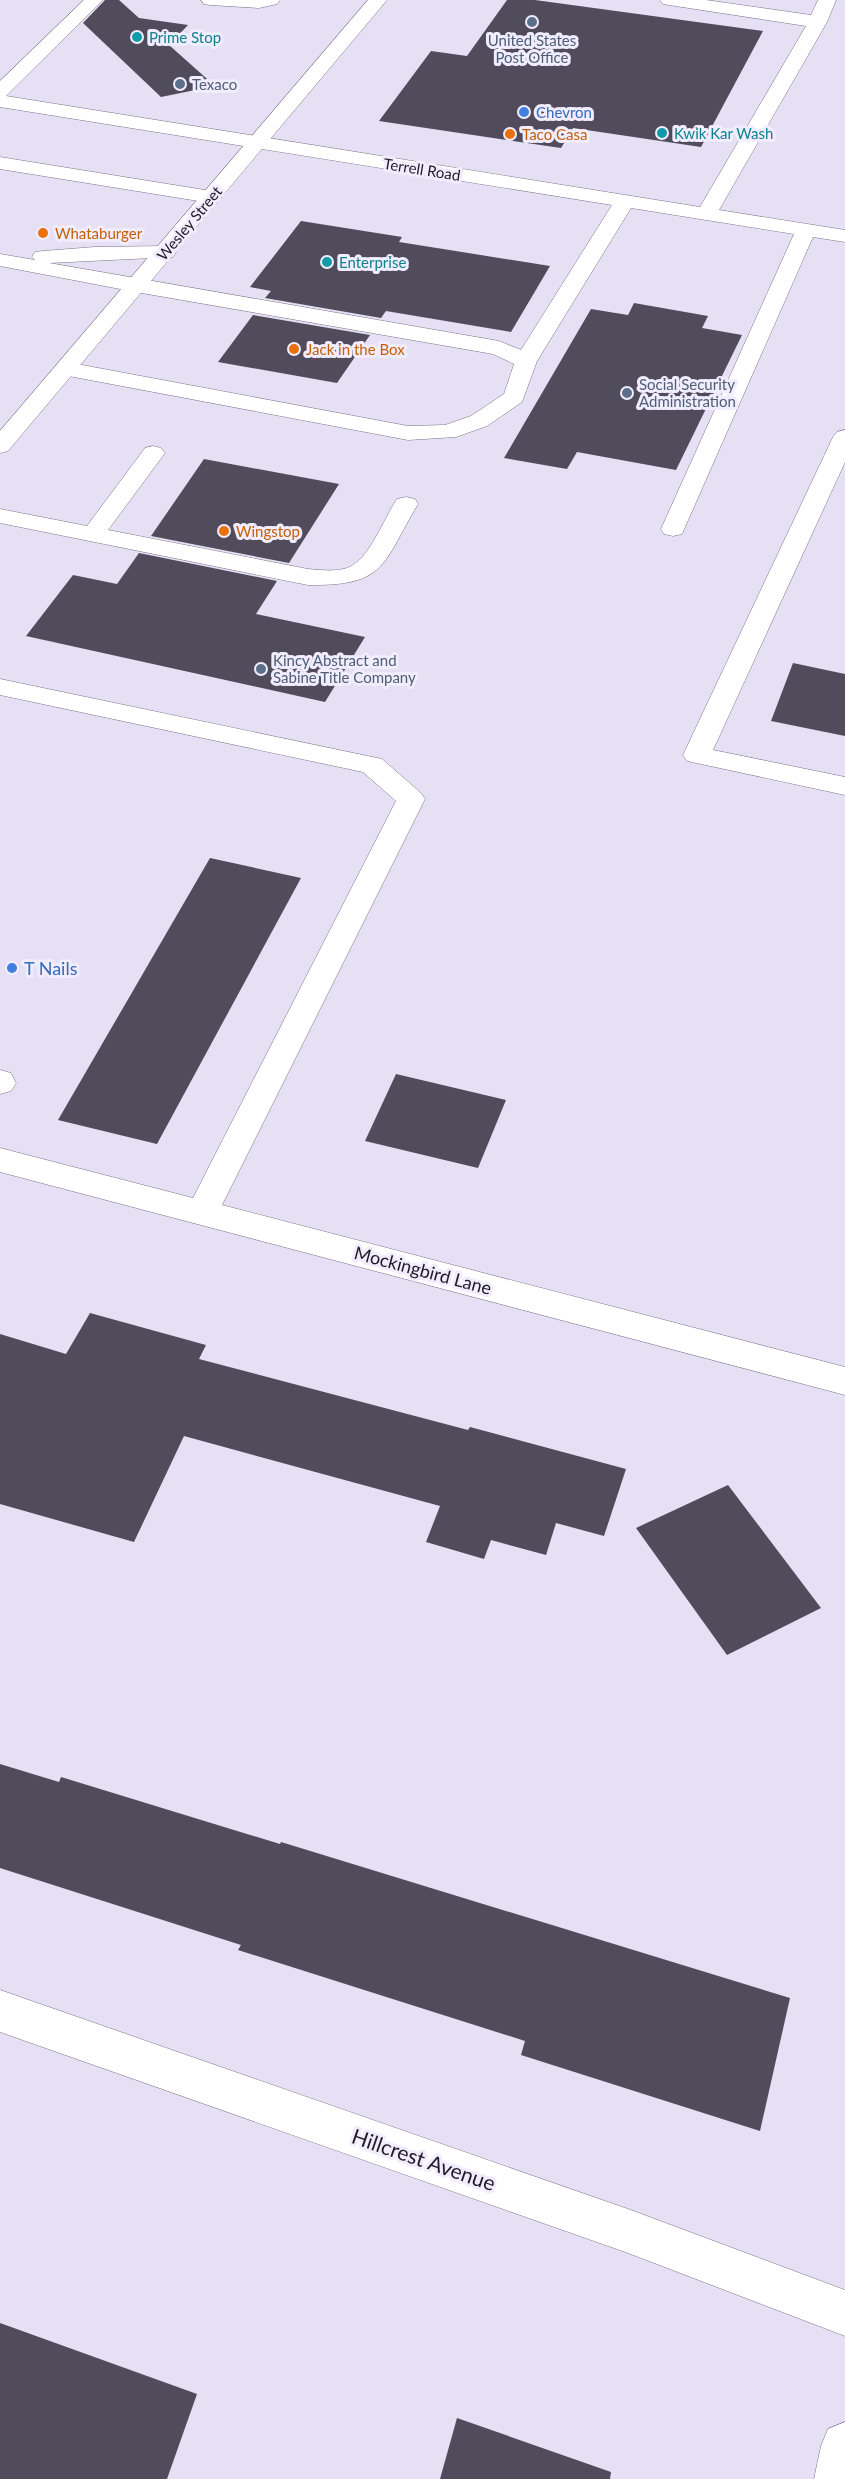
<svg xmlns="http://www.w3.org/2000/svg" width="845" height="2479" viewBox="0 0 845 2479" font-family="Lato,sans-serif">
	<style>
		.building { fill: #504c5c }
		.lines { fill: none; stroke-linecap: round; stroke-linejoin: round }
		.minor-casing { stroke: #797486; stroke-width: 1 }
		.major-casing { stroke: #797486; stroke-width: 1 }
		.minor { fill: #fff; fill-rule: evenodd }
		.major { fill: #fff; fill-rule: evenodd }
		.service-dot { fill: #5c6f8a; stroke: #f1edfe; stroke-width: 2 }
		.culture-dot { fill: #0f9aa8; stroke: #f1edfe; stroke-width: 2 }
		.shop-dot { fill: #3f7fe0; stroke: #f1edfe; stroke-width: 2 }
		.food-dot { fill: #e8710a; stroke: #f1edfe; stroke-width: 2 }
		.labels { text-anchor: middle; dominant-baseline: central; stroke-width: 6; stroke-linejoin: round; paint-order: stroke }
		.far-culture-label { font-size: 15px; fill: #0d838f; stroke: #f1edfe; text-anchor: start }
		.far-service-label { font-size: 15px; fill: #4e5e75; stroke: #f1edfe; text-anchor: start }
		.far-shop-label { font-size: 15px; fill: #366cbe; stroke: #f1edfe; text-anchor: start }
		.far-food-label { font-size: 15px; fill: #c56008; stroke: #f1edfe; text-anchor: start }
		.far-street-label { font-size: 15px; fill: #1e1c23; stroke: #f1edfe }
		.shop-label { font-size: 18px; fill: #366cbe; stroke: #f1edfe; text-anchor: start }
		.street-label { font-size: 18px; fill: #1e1c23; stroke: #f1edfe }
		.near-street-label { font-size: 21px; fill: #1e1c23; stroke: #f1edfe }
	</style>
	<rect width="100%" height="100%" fill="#e5e0f4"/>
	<path class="building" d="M105 0H119L139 18 188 25 169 45 215 86 161 97 83 23Z
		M507 0H535L763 31 701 147 573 128 561 148 379 121 431 51 467 56Z
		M301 221 402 237 399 242 550 266 511 332 386 311 381 318 265 298 271 291 250 287Z
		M634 303 708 316 702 328 742 335 676 470 577 452 567 469 504 458 591 309 628 315Z
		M253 315 370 335 337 383 218 362Z
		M204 459 339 484 289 563 151 536Z
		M139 553 277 581 256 614 365 637 325 702 26 636 73 575 117 584Z
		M793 663 845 674V736L771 721Z
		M210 858 301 878 157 1144 58 1120Z
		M396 1074 506 1100 478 1168 365 1141Z
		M90 1313 206 1345 199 1359 468 1430 470 1427 626 1469 604 1536 556 1523 546 1555 491 1540 484 1559 426 1542 440 1506 184 1436 134 1542 0 1504V1334L66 1354Z
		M728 1485 821 1608 727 1655 636 1528Z
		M0 1764 59 1782 61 1777 280 1844 281 1842 790 1998 760 2131 521 2055 525 2041 238 1950 241 1945 0 1868Z
		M0 2323 197 2394 167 2479H0Z
		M457 2418 611 2472 610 2479H440Z"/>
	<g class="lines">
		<g class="minor-casing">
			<path id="minor" d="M84 0H103L6 96 700 207 806 26 669 5 663 4 660 0H706L811 15 818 0H836L827 22 719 210 845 230V242L813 237 682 534 673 536 664 534 661 529 794 234 631 208 537 361 522 402 487 426 456 437 408 440 58 374 55 369 58 364 66 362 408 426 445 425 471 416 504 394 514 364 493 354 136 292 0 266V254L35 260 32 257 35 252 43 251 95 247 165 246 173 247 176 252 173 257 49 263 499 341 521 350 612 205 0 107V81Z
				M201 0H280L277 4 259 8 210 5 204 4Z
				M0 157 211 191 218 193 221 197 218 201 211 203 0 169Z
				M845 430V462L713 750 845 777V795L687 761 683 755 833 437 837 432Z
				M153 446 161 448 165 453 108 530 308 569C320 570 335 572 347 568 369 561 384 518 397 499L406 497 415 499 418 504C382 564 387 586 308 585L0 523V509L87 526 145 448Z
				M0 679 382 759 421 793 425 799 222 1205 845 1367V1395L0 1172V1148L193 1198 396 801 363 772 0 695Z
				M0 1070 11 1073 16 1083 11 1091 0 1094Z
				M0 1990 628 2209 845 2290V2336L628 2253 0 2032Z
				M845 2422V2479H814L821 2446 828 2429Z"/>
		</g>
		<g class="major-casing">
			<path id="major" d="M368 0H387L8 451 0 453V431Z"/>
		</g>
		<use href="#minor" class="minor"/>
		<use href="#major" class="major"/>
	</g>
	<g class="service-dot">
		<circle cx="532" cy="22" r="6"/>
		<circle cx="180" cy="84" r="6"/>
		<circle cx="627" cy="393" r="6"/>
		<circle cx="261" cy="669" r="6"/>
	</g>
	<g class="culture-dot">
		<circle cx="137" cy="37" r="6"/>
		<circle cx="662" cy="133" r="6"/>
		<circle cx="327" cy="262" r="6"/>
	</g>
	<g class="shop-dot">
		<circle cx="524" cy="112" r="6"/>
		<circle cx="12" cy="968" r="6"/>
	</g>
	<g class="food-dot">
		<circle cx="510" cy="134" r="6"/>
		<circle cx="43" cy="233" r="6"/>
		<circle cx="294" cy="349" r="6"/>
		<circle cx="224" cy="531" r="6"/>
	</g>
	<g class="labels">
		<g class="far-culture-label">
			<text x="149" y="37">Prime Stop</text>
			<text x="674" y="133">Kwik Kar Wash</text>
			<text x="339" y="262">Enterprise</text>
		</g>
		<g class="far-service-label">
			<text x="532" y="40" text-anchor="middle">United States<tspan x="532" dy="17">Post Office</tspan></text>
			<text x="192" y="84">Texaco</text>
			<text x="639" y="384">Social Security<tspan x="639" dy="17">Administration</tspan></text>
			<text x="273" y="660">Kincy Abstract and<tspan x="273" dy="17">Sabine Title Company</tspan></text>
		</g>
		<g class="far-shop-label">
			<text x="536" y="112">Chevron</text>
		</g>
		<g class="far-food-label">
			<text x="522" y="134">Taco Casa</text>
			<text x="55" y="233">Whataburger</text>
			<text x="306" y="349">Jack in the Box</text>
			<text x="236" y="531">Wingstop</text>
		</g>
		<g class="far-street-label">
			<text transform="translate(422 169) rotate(9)">Terrell Road</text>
			<text transform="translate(189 223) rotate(-50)">Wesley Street</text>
		</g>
		<g class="shop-label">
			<text x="24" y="968">T Nails</text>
		</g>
		<g class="street-label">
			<text transform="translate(423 1270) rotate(15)">Mockingbird Lane</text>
		</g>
		<g class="near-street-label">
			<text transform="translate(424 2159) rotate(19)">Hillcrest Avenue</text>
		</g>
	</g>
</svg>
